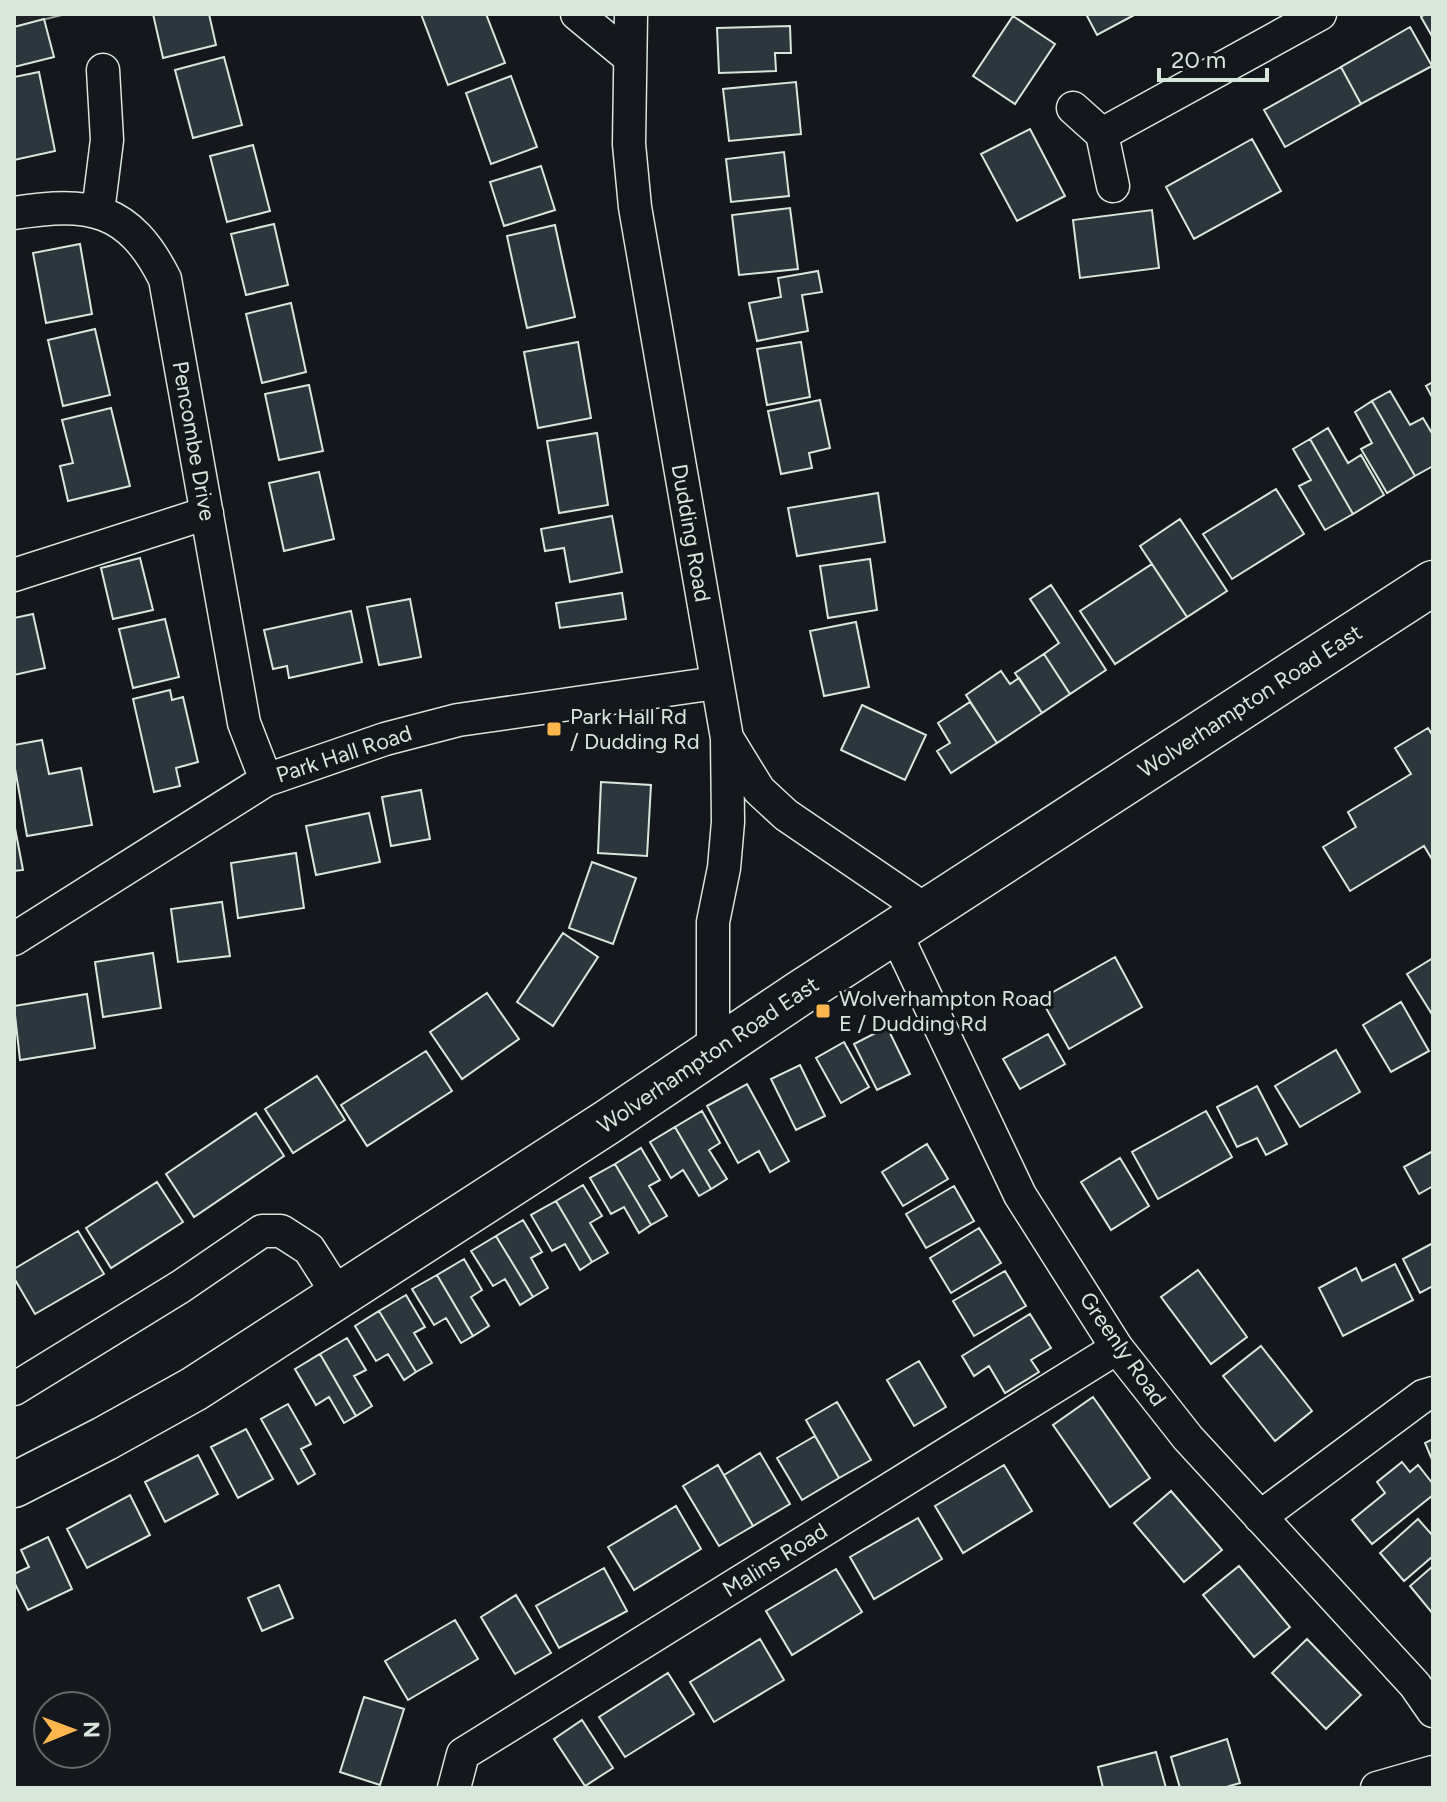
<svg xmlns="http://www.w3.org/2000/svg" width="1447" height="1802" viewBox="0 0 1447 1802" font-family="Figtree,sans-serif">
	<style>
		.green { fill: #202428; stroke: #939e99; stroke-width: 2 }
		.building { fill: #2c363c; stroke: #d8e6dc; stroke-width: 2 }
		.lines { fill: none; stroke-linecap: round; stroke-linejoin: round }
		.minor-casing { stroke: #d8e6dc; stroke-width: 35 }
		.primary-casing { stroke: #d8e6dc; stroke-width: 47 }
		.minor { stroke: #14181c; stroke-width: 32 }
		.primary { stroke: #14181c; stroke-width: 44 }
		.poi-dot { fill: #ffb74d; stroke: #14181c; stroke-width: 3 }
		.labels { text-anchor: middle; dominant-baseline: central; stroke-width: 6; stroke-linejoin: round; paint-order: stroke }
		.street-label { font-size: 22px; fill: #d8e6dc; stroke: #14181c }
		.poi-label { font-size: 22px; fill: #d8e6dc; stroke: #14181c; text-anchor: start }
	</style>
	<rect width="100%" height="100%" fill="#14181c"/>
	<path class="green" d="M14 14H66L14 27Z"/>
	<path class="building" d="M153 14H209L216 45 163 58Z
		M421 14H486L505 63 448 85Z
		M1086 14H1136L1097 35Z
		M1425 14H1433V38L1421 17Z
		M1013 16 1055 44 1015 104 973 76Z
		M44 19 54 57 14 67V27Z
		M790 26 791 53H775L776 71 719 73 717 28Z
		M1410 27 1432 66 1361 104 1341 67Z
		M224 57 242 125 193 138 175 70Z
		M1341 67 1361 104 1285 147 1264 110Z
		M39 72 55 151 14 160V77Z
		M511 76 537 147 491 164 466 93Z
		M796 82 801 134 729 141 723 89Z
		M1030 129 1065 196 1017 221 981 154Z
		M1252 139 1281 191 1194 239 1166 187Z
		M253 145 270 211 227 222 210 156Z
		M784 152 789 196 731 202 726 159Z
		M541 166 555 210 504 226 490 182Z
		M790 208 798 269 739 275 732 215Z
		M1152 210 1159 268 1080 278 1073 220Z
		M274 224 288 285 246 295 231 234Z
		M555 225 575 317 527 328 507 236Z
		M80 244 92 314 46 323 33 253Z
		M818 271 822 292 802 295 808 331 757 341 749 303 781 297 778 278Z
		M291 303 306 372 262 383 246 314Z
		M95 329 110 395 63 406 48 340Z
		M578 342 591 418 538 428 524 352Z
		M801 342 810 397 767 405 757 349Z
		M1433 382V399L1426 386Z
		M309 385 323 451 279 460 265 394Z
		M1390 391 1410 425 1423 418 1433 435V466L1415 476 1372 401Z
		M820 400 830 448 809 453 812 468 781 474 768 411Z
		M1372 401 1415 476 1387 493 1361 449 1372 443 1355 412Z
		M111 408 130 486 68 501 60 466 73 463 62 420Z
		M1328 428 1348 463 1361 455 1384 495 1353 514 1310 439Z
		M597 433 608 505 559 513 547 441Z
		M1310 439 1353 514 1325 530 1299 486 1311 480 1293 449Z
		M319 472 334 539 284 551 269 483Z
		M1276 489 1304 534 1232 579 1203 534Z
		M878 493 885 542 797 556 788 508Z
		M612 516 622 572 570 582 564 548 545 551 541 529Z
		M1180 519 1227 591 1187 617 1140 546Z
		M140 558 153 610 113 619 101 568Z
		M870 559 877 610 828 618 820 566Z
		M1152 564 1187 617 1115 664 1080 611Z
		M1051 585 1106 670 1070 694 1044 654 1059 643 1030 599Z
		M622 593 626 619 560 628 556 603Z
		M410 599 421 657 379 665 367 607Z
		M351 611 362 662 289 678 287 666 273 669 264 630Z
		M33 614 45 668 14 675V618Z
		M165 619 179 677 133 688 119 629Z
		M856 622 869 687 824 696 810 631Z
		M1044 654 1070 694 1042 713 1015 673Z
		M1001 671 1010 684 1019 678 1042 713 997 743 966 695Z
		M170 690 172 700 183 697 198 762 176 768 180 786 154 792 133 699Z
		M970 702 997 743 951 773 937 751 950 743 938 723Z
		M862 705 926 735 905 780 841 750Z
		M1428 728 1433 736V861L1424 846 1350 891 1323 847 1356 827 1348 812 1411 774 1395 748Z
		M42 740 49 774 81 768 92 825 27 836 14 763V745Z
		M601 782 651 785 647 856 598 853Z
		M421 790 430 839 391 846 382 797Z
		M369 813 380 862 316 875 306 826Z
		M14 823 23 870 14 871Z
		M296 853 304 908 238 918 231 863Z
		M592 862 636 878 613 944 569 928Z
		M222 902 230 956 178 962 171 909Z
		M563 933 598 957 553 1026 517 1002Z
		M153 953 161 1008 103 1017 95 962Z
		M1115 957 1142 1007 1069 1049 1041 999Z
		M1433 958V1016L1407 974Z
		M487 993 519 1039 462 1079 430 1032Z
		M87 994 95 1048 20 1060 14 1006Z
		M1401 1002 1429 1051 1391 1072 1363 1025Z
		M887 1027 910 1074 877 1090 854 1044Z
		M1048 1034 1065 1064 1020 1089 1003 1059Z
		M844 1042 869 1087 841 1103 816 1058Z
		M1336 1050 1360 1092 1300 1127 1275 1086Z
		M426 1051 452 1091 367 1146 341 1105Z
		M800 1065 825 1116 796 1130 771 1079Z
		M317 1076 345 1120 293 1153 265 1109Z
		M747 1084 789 1161 770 1172 759 1151 738 1163 707 1106Z
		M1257 1086 1287 1144 1266 1155 1257 1138 1237 1147 1217 1107Z
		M702 1111 720 1143 709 1150 727 1179 711 1189 675 1127Z
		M1206 1111 1232 1157 1158 1199 1132 1152Z
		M256 1113 284 1156 194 1217 166 1174Z
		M675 1127 711 1189 699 1196 683 1170 671 1178 650 1142Z
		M927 1144 948 1179 903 1206 882 1172Z
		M641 1148 660 1180 649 1186 667 1216 651 1225 615 1164Z
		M1433 1151V1186L1419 1194 1404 1167Z
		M1120 1158 1149 1206 1111 1230 1081 1182Z
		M615 1164 651 1225 639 1233 624 1207 611 1214 590 1178Z
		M157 1182 183 1222 111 1268 86 1228Z
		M583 1185 602 1216 590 1223 608 1253 592 1262 556 1201Z
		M954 1186 974 1221 926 1248 906 1214Z
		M556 1201 592 1262 580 1270 565 1244 552 1251 531 1215Z
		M523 1220 542 1252 531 1258 548 1288 533 1297 496 1236Z
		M979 1228 1001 1263 951 1293 930 1258Z
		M78 1231 104 1274 35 1314 14 1278V1269Z
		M496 1236 533 1297 520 1305 505 1279 493 1286 471 1251Z
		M1433 1243V1286L1420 1293 1403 1259Z
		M464 1259 482 1290 471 1297 489 1326 473 1336 437 1275Z
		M1395 1264 1413 1300 1343 1336 1319 1288 1356 1268 1362 1281Z
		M1198 1270 1247 1337 1211 1364 1161 1297Z
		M1005 1271 1026 1306 974 1336 953 1301Z
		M437 1275 473 1336 461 1343 446 1318 434 1325 412 1289Z
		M406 1295 425 1327 414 1333 432 1363 416 1372 379 1311Z
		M379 1311 416 1372 404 1380 388 1354 376 1361 355 1326Z
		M1030 1314 1051 1348 1031 1360 1039 1372 1005 1393 989 1366 974 1376 962 1356Z
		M347 1338 366 1370 354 1376 372 1406 356 1416 320 1354Z
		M1261 1346 1312 1411 1275 1441 1223 1376Z
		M320 1354 356 1416 344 1423 329 1397 316 1405 295 1369Z
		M919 1361 946 1407 914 1426 887 1380Z
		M1093 1397 1150 1478 1110 1507 1053 1425Z
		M837 1402 871 1460 839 1478 806 1420Z
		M288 1404 311 1444 301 1449 315 1474 298 1484 261 1419Z
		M246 1429 273 1479 238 1498 211 1447Z
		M815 1436 839 1478 802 1500 777 1458Z
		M1433 1439V1462L1425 1443Z
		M760 1453 790 1504 753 1526 724 1475Z
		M198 1455 218 1494 165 1522 145 1482Z
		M1402 1462 1410 1472 1418 1465 1433 1484V1495L1372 1544 1352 1520 1385 1493 1377 1482Z
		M718 1465 753 1526 719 1546 683 1486Z
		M1004 1465 1032 1511 963 1553 935 1506Z
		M1171 1491 1222 1550 1184 1582 1134 1523Z
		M130 1495 150 1535 87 1568 67 1529Z
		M676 1506 701 1549 634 1590 608 1547Z
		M918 1518 942 1559 874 1599 850 1557Z
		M1418 1519 1433 1536V1556L1404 1581 1380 1553Z
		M48 1537 72 1589 28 1610 14 1582V1574L29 1567 21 1550Z
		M1239 1566 1290 1627 1254 1657 1203 1595Z
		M1433 1566V1614L1410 1586Z
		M604 1568 627 1611 559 1648 536 1606Z
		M836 1569 862 1612 792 1655 766 1611Z
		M279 1585 293 1618 262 1631 248 1598Z
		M516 1595 551 1653 515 1674 481 1617Z
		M455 1620 478 1659 408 1700 385 1661Z
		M760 1639 784 1680 714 1722 690 1682Z
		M1307 1639 1361 1695 1326 1729 1272 1673Z
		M668 1673 694 1714 625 1757 599 1717Z
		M364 1697 404 1709 380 1785 340 1772Z
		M582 1720 613 1768 585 1786 554 1739Z
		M1227 1739 1240 1783 1223 1788H1180L1171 1757Z
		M1156 1752 1166 1788H1103L1098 1767Z"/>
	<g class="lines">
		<g class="minor-casing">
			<path id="minor" d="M577 14 629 57
				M631 14 629 144 635 207 727 738 728 822 724 868 713 922V1052
				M1073 108 1102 134 1113 186
				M1102 134 1320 14
				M98 212 107 140 103 70
				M14 213C89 201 129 207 165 279L244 723 266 780
				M14 575 207 513
				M727 738 759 790 786 815 927 911
				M895 932 1020 1195 1117 1348 1188 1438 1415 1685 1433 1711
				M14 939 266 780 385 739 458 720 716 683
				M14 1389 180 1287 262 1231H281L309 1249 339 1296
				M1260 1517 1423 1396 1433 1393
				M454 1788 463 1754 1117 1348
				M1377 1788 1433 1772"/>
		</g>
		<g class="primary-casing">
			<path id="primary" d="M14 1485 104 1439 194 1389 606 1123 800 993 1433 583"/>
		</g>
		<use href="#minor" class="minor"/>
		<use href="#primary" class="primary"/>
	</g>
	<g class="poi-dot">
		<rect x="546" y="721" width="16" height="16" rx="4"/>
		<rect x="815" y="1003" width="16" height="16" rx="4"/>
	</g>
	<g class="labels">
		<g class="street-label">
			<text transform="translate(194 441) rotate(80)">Pencombe Drive</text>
			<text transform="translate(691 533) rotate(80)">Dudding Road</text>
			<text transform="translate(1250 701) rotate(-33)">Wolverhampton Road East</text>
			<text transform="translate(344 754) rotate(-18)">Park Hall Road</text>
			<text transform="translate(708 1055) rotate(-34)">Wolverhampton Road East</text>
			<text transform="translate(1123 1349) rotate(55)">Greenly Road</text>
			<text transform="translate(775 1560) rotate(-32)">Malins Road</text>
		</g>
		<g class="poi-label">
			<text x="570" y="716">Park Hall Rd<tspan x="570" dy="25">/ Dudding Rd</tspan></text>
			<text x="839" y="998">Wolverhampton Road<tspan x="839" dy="25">E / Dudding Rd</tspan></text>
		</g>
	</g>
	<rect width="1447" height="1802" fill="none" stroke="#d8e6dc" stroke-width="32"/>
	<g transform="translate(72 1730) rotate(89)"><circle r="38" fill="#14181c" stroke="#626a69" stroke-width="2"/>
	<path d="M0-6L14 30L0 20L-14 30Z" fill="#ffb74d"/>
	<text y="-12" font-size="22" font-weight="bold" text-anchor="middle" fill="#d8e6dc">N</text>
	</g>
	<path d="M1159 68v12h108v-12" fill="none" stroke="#d8e6dc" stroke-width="4"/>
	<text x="1171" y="68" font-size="24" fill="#d8e6dc" stroke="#14181c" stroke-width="6" paint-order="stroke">20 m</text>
</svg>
